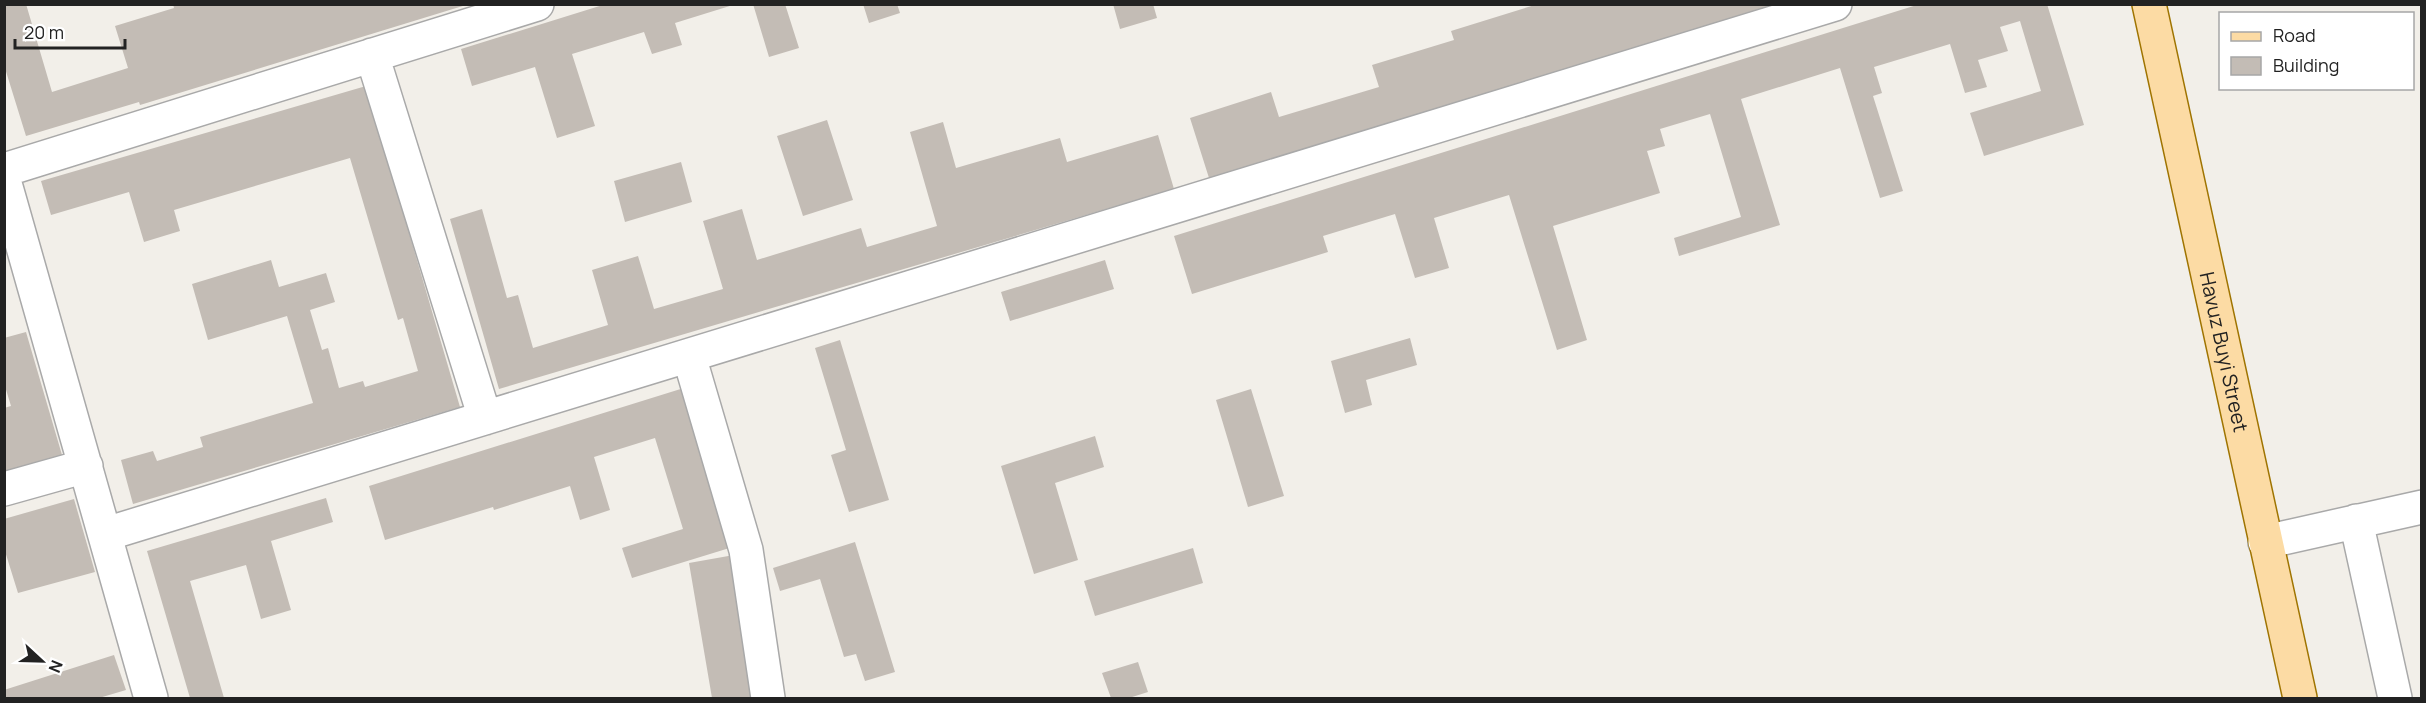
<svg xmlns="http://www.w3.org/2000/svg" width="2426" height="703" viewBox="0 0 2426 703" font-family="Manrope,sans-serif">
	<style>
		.building { fill: #c3bcb5 }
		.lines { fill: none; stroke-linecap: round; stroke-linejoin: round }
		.minor-casing { stroke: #a9a9a9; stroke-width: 36 }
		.major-casing { stroke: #9f7401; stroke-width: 36 }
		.minor { stroke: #fff; stroke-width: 33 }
		.major { stroke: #fcdba4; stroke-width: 33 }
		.labels { text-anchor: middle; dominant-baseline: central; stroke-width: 5; stroke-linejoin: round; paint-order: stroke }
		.street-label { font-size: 20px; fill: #222; stroke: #fff }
	</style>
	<rect width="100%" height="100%" fill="#f2efe9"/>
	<path class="building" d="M4 4H26L52 92 128 68 115 26 174 8 173 4 466 5 140 105 139 102 26 136 4 65Z
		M606 4 733 5 675 23 682 45 652 54 644 32 572 54 595 126 557 138 535 67 472 86 461 49Z
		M753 4H785L799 48 769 57Z
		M863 4H897L900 13 869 23Z
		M1113 4H1153L1157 18 1120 29Z
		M1538 4 1773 5 1209 178 1190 118 1271 92 1279 117 1379 87 1372 65 1454 40 1451 31Z
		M1920 4H2047L2084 125 1984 156 1970 113 2041 91 2020 21 2000 27 2008 51 1978 60 1987 87 1965 93 1950 44 1874 67 1882 93 1873 96 1903 191 1880 198 1840 68 1741 99 1780 225 1679 256 1674 238 1741 217 1710 114 1660 129 1665 146 1647 151 1660 193 1553 226 1587 340 1557 350 1509 195 1434 218 1449 268 1415 278 1395 214 1323 236 1328 252 1192 294 1174 236Z
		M366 86 460 407 133 504 121 460 153 451 157 461 203 447 200 437 313 403 287 316 208 340 192 284 271 260 279 287 326 273 335 302 310 310 322 350 328 348 339 388 363 381 365 387 418 371 403 318 398 320 350 158 174 210 180 231 144 242 129 192 51 215 41 181Z
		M827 120 853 200 803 216 777 136Z
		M943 122 956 168 1060 138 1067 162 1158 135 1174 189 499 389 450 219 482 209 507 298 518 295 533 348 608 325 592 270 638 256 654 309 723 289 703 221 742 209 757 260 861 228 867 247 937 226 910 132Z
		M681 162 692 202 625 222 614 181Z
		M1105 260 1114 289 1010 321 1001 292Z
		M26 332 62 455 4 473V408L11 406 4 383V338Z
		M1410 338 1417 365 1366 380 1372 405 1345 413 1331 361Z
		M840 340 889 500 849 512 831 455 846 450 815 348Z
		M687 387 736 546 632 578 622 548 683 529 655 438 594 457 610 510 580 520 570 486 494 510 493 507 385 540 369 486Z
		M1251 389 1284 496 1248 507 1216 400Z
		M1095 436 1104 467 1055 483 1078 560 1034 574 1001 466Z
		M326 498 333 522 271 541 291 610 261 619 246 565 190 581 224 698H190L147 551Z
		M74 499 95 572 18 593 4 548V519Z
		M855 542 895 672 865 681 856 654 844 657 820 579 780 591 773 568Z
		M1193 548 1203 583 1095 616 1084 581Z
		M734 555 758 698H712L689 563Z
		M114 655 126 690 99 698H4V690Z
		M1138 662 1148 692 1129 698H1111L1102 673Z"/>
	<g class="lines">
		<g class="minor-casing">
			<path id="minor" d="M372 55 485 418
				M4 170 537 4
				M4 180 151 698
				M689 356 746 550 768 698
				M4 489 86 466
				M2356 521 2395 698
				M106 534 1835 4
				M2265 542 2422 507"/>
		</g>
		<g class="major-casing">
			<g id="major">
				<path id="s1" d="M2149 4 2300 698"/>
			</g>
		</g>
		<use href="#minor" class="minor"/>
		<use href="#major" class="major"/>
	</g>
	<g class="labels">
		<g class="street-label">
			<text stroke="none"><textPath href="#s1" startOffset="356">Havuz Buyi Street</textPath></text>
		</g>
	</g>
	<rect width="2426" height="703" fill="none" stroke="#222222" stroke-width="12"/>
	<rect x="2219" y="12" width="195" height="78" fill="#ffffff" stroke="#a7a7a7" stroke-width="1.5"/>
	<rect x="2231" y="32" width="30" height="9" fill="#fcdba4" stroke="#a7a7a7" stroke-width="1.5"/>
	<text x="2273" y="42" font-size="18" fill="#222222">Road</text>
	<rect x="2231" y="57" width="30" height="18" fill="#c3bcb5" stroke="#a7a7a7" stroke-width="1.5"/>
	<text x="2273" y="72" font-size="18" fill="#222222">Building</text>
	<g transform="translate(42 661) rotate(112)" stroke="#ffffff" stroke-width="4.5" paint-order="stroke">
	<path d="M0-4.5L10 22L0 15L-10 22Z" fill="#222222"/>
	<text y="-9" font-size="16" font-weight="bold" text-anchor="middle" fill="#222222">N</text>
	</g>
	<path d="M15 39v9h110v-9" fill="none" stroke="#222222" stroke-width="3"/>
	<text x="24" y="39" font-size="18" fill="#222222" stroke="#ffffff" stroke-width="4.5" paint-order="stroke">20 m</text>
</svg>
